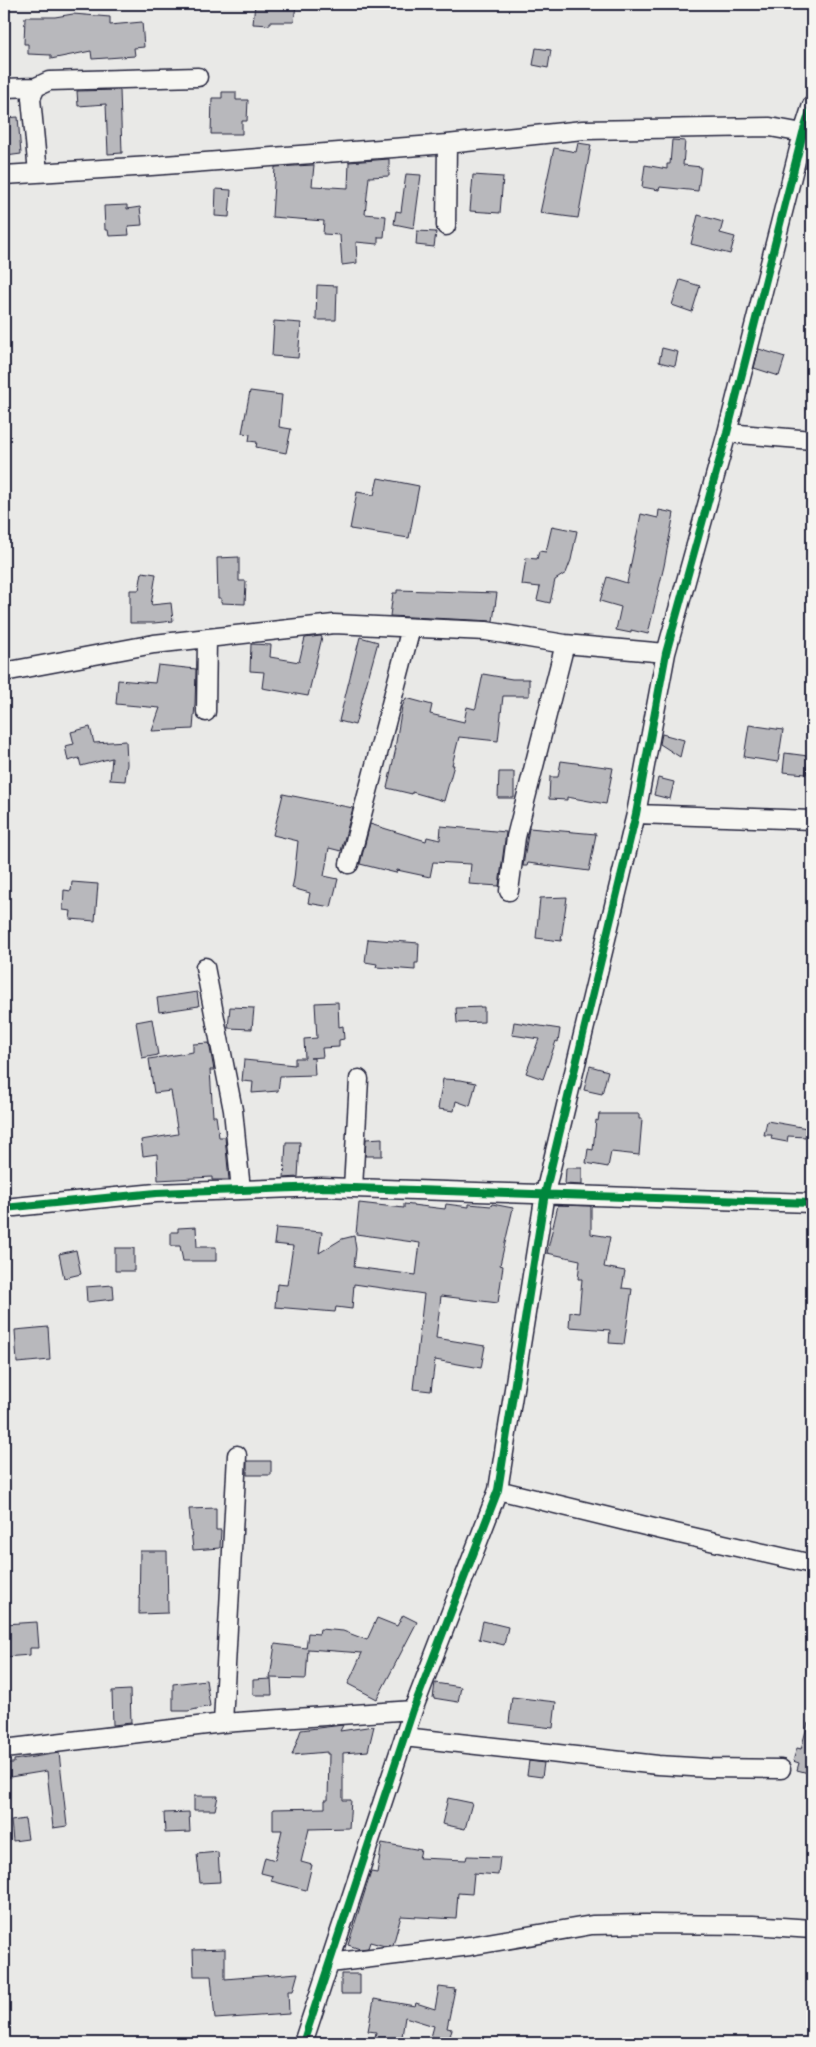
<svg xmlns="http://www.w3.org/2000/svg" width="816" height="2047" viewBox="0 0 816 2047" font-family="Mali,sans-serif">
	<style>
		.building { fill: #b8b8bc; stroke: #22223b }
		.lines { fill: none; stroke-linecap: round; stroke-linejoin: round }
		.minor-casing { stroke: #22223b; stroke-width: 21 }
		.minor { stroke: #f6f6f2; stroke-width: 18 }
		.cycleway-casing { stroke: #f6f6f2; stroke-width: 11 }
		.cycleway { stroke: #00873e; stroke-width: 8 }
	</style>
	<rect width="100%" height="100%" fill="#e9e9e7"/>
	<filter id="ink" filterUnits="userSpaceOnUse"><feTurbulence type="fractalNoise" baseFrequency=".02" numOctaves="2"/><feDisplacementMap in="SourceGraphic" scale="10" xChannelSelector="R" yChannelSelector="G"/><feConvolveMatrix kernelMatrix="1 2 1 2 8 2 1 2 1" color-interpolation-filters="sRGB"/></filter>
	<g filter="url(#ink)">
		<path class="building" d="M255 4H296L294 22H270V25L253 24Z
			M73 14 110 17V25L142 22 144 47 134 48 135 56 92 59 91 51 51 59V55L28 54V44H24L25 17H55Z
			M536 48 551 50 548 68 533 65Z
			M120 90 122 153 108 154 106 104 78 106 77 91Z
			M222 92H236V100H248L247 121H242V134H211L212 98H222Z
			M18 117 21 154 6 156 4 118Z
			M672 140 685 141 683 165 701 167 698 191 660 187 659 190 642 187 645 165 667 169V164H670Z
			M578 143 591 145 578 218 540 213 554 148 576 152Z
			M389 159V176L369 177 365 214 386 216 384 237H378V244L356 242 357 263 342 265 340 235 323 234 324 221 272 217 275 167 314 165 312 186 348 188 349 162Z
			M406 174 421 175 414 228 394 224 396 211 401 212Z
			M473 175 503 177 500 213 470 211Z
			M216 189 231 190 229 217 215 216Z
			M127 205V209L140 207 142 225 128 226 129 235 109 236 108 230H105L104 206Z
			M698 215 723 222 720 233 735 237 730 254 691 244Z
			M417 231 436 232 434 247 416 245Z
			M680 280 700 286 692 312 672 305Z
			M317 285 337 286 336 320H316Z
			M274 321 301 323 298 358 272 356Z
			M662 348 678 352 675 366 659 362Z
			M759 349 785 357 779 376 754 368Z
			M250 391 282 395 279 427 291 429 286 453 256 447 257 442 249 441 250 434 242 433Z
			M378 478 419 486 409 538 350 529 357 492 374 495Z
			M659 510 674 513 664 566 648 634 631 630V633L616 630 621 607 600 601 607 577 627 583 641 514 658 518Z
			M552 526 577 531 571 560 566 573 555 580 550 603 537 600 540 587 522 585 526 558 537 559 539 551 546 552Z
			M239 557V581H246L245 604 221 603V598H218L217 558Z
			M142 572 156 574 151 605 171 603 173 621 154 623H130V590H139Z
			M397 590 497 593 493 621 390 616 393 593H397Z
			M320 636 322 637 308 696 262 688 264 672 250 671 251 644 271 645 270 657 299 662 305 638Z
			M360 637 378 642 355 725 339 721Z
			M158 665 196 669 195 704 193 729 152 731 160 708 116 704 118 680 155 683Z
			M483 674 512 679H529V696H503L498 741 459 737 452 765H454L444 801 412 792V794L387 788 396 748H395L402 707 406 698 432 705 430 714 464 722 467 707 475 709 476 707Z
			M749 725 783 730 778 762 744 757Z
			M90 727 94 743 126 741 127 764 125 781 110 780 112 758 81 766 79 758 68 761 65 746 74 744 71 732Z
			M662 734 684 740 680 757 660 744Z
			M785 753 808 756 806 774 783 772Z
			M561 761 613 768 606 804 567 797V800L549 799 550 777H558Z
			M499 772H514V798H498Z
			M658 778 674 782 670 799 654 795Z
			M283 794 353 808 341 851 329 848 324 876 338 879 331 907 308 903 310 893 292 888 294 879 298 841 273 835Z
			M370 824 426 841 427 837 440 840 441 826 506 832 499 886 469 884 471 864 433 862 430 877 397 870 396 873 360 864Z
			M529 828 596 834 589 871 528 863 527 866H523Z
			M72 882 98 884 95 921 70 919 71 911 63 910 64 890 71 891Z
			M567 897 561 941 536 938 540 898Z
			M368 939 419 943 418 963H415V970L376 967 377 964 365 962Z
			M197 992 199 1006 159 1012 157 998Z
			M338 1002 339 1027 343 1026 344 1039 339 1040V1047L322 1048 323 1057 310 1058H314L315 1075 280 1076 278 1091 252 1093 253 1082 242 1081 244 1060 295 1065V1058H305L304 1039 317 1038 315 1003Z
			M230 1007 254 1008 252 1029 228 1028Z
			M484 1007V1022L457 1023 456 1008Z
			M152 1019 158 1055 142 1058 136 1022Z
			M514 1022 560 1029 558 1042 556 1041 543 1079 526 1073 539 1039 512 1035Z
			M209 1043 214 1070H210L213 1116H216L219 1137H225L229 1180H212V1177L158 1180 157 1154 143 1156 141 1140 178 1134 171 1091 154 1093 149 1059 193 1052V1044Z
			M590 1066 608 1071 602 1094 584 1090Z
			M443 1079 461 1080 476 1083 470 1106 456 1101 454 1111 438 1109Z
			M599 1114H639V1119H642L639 1155 611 1152 608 1167 586 1163 588 1149 593 1150 596 1120 598 1121Z
			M767 1121 807 1128 806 1137 788 1136 787 1142 771 1139 772 1135H764Z
			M382 1138V1156H365L366 1139Z
			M286 1142H300L298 1177 284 1178Z
			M566 1168H582V1185L565 1184Z
			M359 1203 404 1208V1204L445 1209 446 1204 469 1207V1204L491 1206 492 1204 513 1208 500 1265 503 1266 498 1303 441 1296 436 1338 485 1346 481 1368 435 1360 431 1391 413 1389 424 1294 354 1284 352 1309 336 1307 335 1312 275 1307 277 1284 287 1285 293 1246 274 1244 276 1228 322 1232 319 1253 342 1239 354 1236 356 1249 354 1267 416 1275 420 1243 356 1234Z
			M558 1205 591 1206V1234L610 1237 604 1267 625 1271 622 1288 632 1289 624 1344 609 1343 610 1330 569 1327 570 1312 579 1313 582 1279H578L580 1260 547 1253Z
			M196 1227 197 1247H216V1261H183L180 1246H171V1232H178V1228Z
			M115 1248H134V1271H115Z
			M76 1250 81 1274 64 1278 59 1254Z
			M113 1285 114 1299 87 1302 86 1287Z
			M48 1327 50 1360 17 1363 15 1330Z
			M247 1461H271V1475H247Z
			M216 1508V1530H221L220 1548 193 1550 189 1509Z
			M140 1551H167L168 1613 139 1614Z
			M403 1615 417 1622 377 1699 348 1684 362 1653 308 1649 306 1679 270 1678 275 1644 306 1648 308 1633 319 1634 320 1629 343 1631 367 1640 377 1618 397 1626Z
			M483 1621 508 1627 504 1645 479 1639Z
			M37 1622 39 1648H30V1655L4 1657V1624Z
			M271 1679 272 1695H253V1680Z
			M206 1680 210 1706 188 1711H173V1684Z
			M435 1683 461 1687 458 1702 433 1698Z
			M130 1690 131 1723 113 1725 112 1691Z
			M512 1697 556 1702 553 1728 509 1723Z
			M808 1723 812 1724V1774L797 1770 799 1763 793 1761 797 1748 801 1749Z
			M343 1725 340 1731 374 1726 368 1751 343 1753V1800H351L349 1828 309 1829 301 1862 312 1865 306 1890 271 1881 273 1876 261 1873 265 1857 275 1860 282 1830H273V1809L325 1808V1800H328L329 1754H327V1752L292 1755 301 1730Z
			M59 1753 67 1826 53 1828 47 1771 4 1778V1763H14V1760Z
			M529 1761 544 1763 542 1777 527 1775Z
			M194 1796H218L215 1810H194Z
			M448 1798 472 1803 465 1829 442 1824Z
			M189 1812 190 1832 165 1833 164 1813Z
			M25 1819 28 1839 13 1841 11 1821Z
			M382 1843 421 1850 419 1858 466 1860 467 1856 500 1857 498 1875 474 1873 472 1894 458 1893 456 1919 401 1916 393 1945 385 1946 370 1942 368 1948 360 1949 348 1945 371 1872 377 1873Z
			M218 1852 220 1882 200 1883 197 1854Z
			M225 1949V1979L298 1973 293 1991H288L289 2014 215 2019 211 1976H194L193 1950Z
			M341 1974H360V1994H341Z
			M439 1987 455 1989 447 2028 452 2029 448 2043 430 2041 434 2026 405 2017 401 2043H374L376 2032 368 2031 374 1999 415 2006 416 2003 435 2009Z"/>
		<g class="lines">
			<g class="minor-casing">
				<path id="minor" d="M4 88 36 87
					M38 173 31 98 36 87 49 81 198 77
					M4 175 151 166 447 144 583 130 770 127 803 133
					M446 226 447 144
					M727 433 812 440
					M4 672 154 644 334 624 486 631 565 644 666 653
					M206 712 207 638
					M636 814 812 820
					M349 864 411 628
					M509 891 516 837 565 644
					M205 967 233 1110 241 1190
					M353 1188 359 1079
					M4 1208 156 1193 322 1187 812 1203
					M498 1490 662 1530 812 1564
					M223 1723 237 1455
					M404 1737 658 1765 708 1768 781 1769
					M4 1749 223 1723 413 1710
					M330 1963 470 1946 592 1925 646 1924 753 1925 812 1929
					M303 2043 413 1710 498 1490 545 1193 636 814 666 653 727 433 803 133 812 105"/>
			</g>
			<use href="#minor" class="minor"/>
			<g class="cycleway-casing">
				<path id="cycleway" d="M4 1208 156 1193 322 1187 812 1203
					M303 2043 413 1710 498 1490 545 1193 636 814 666 653 727 433 803 133 812 105"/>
			</g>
			<use href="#cycleway" class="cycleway"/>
		</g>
	</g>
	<rect width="816" height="2047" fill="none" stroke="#f6f6f2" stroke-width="20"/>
	<rect x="10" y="10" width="796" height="2027" fill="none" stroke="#22223b" stroke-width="2" filter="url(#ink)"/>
</svg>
